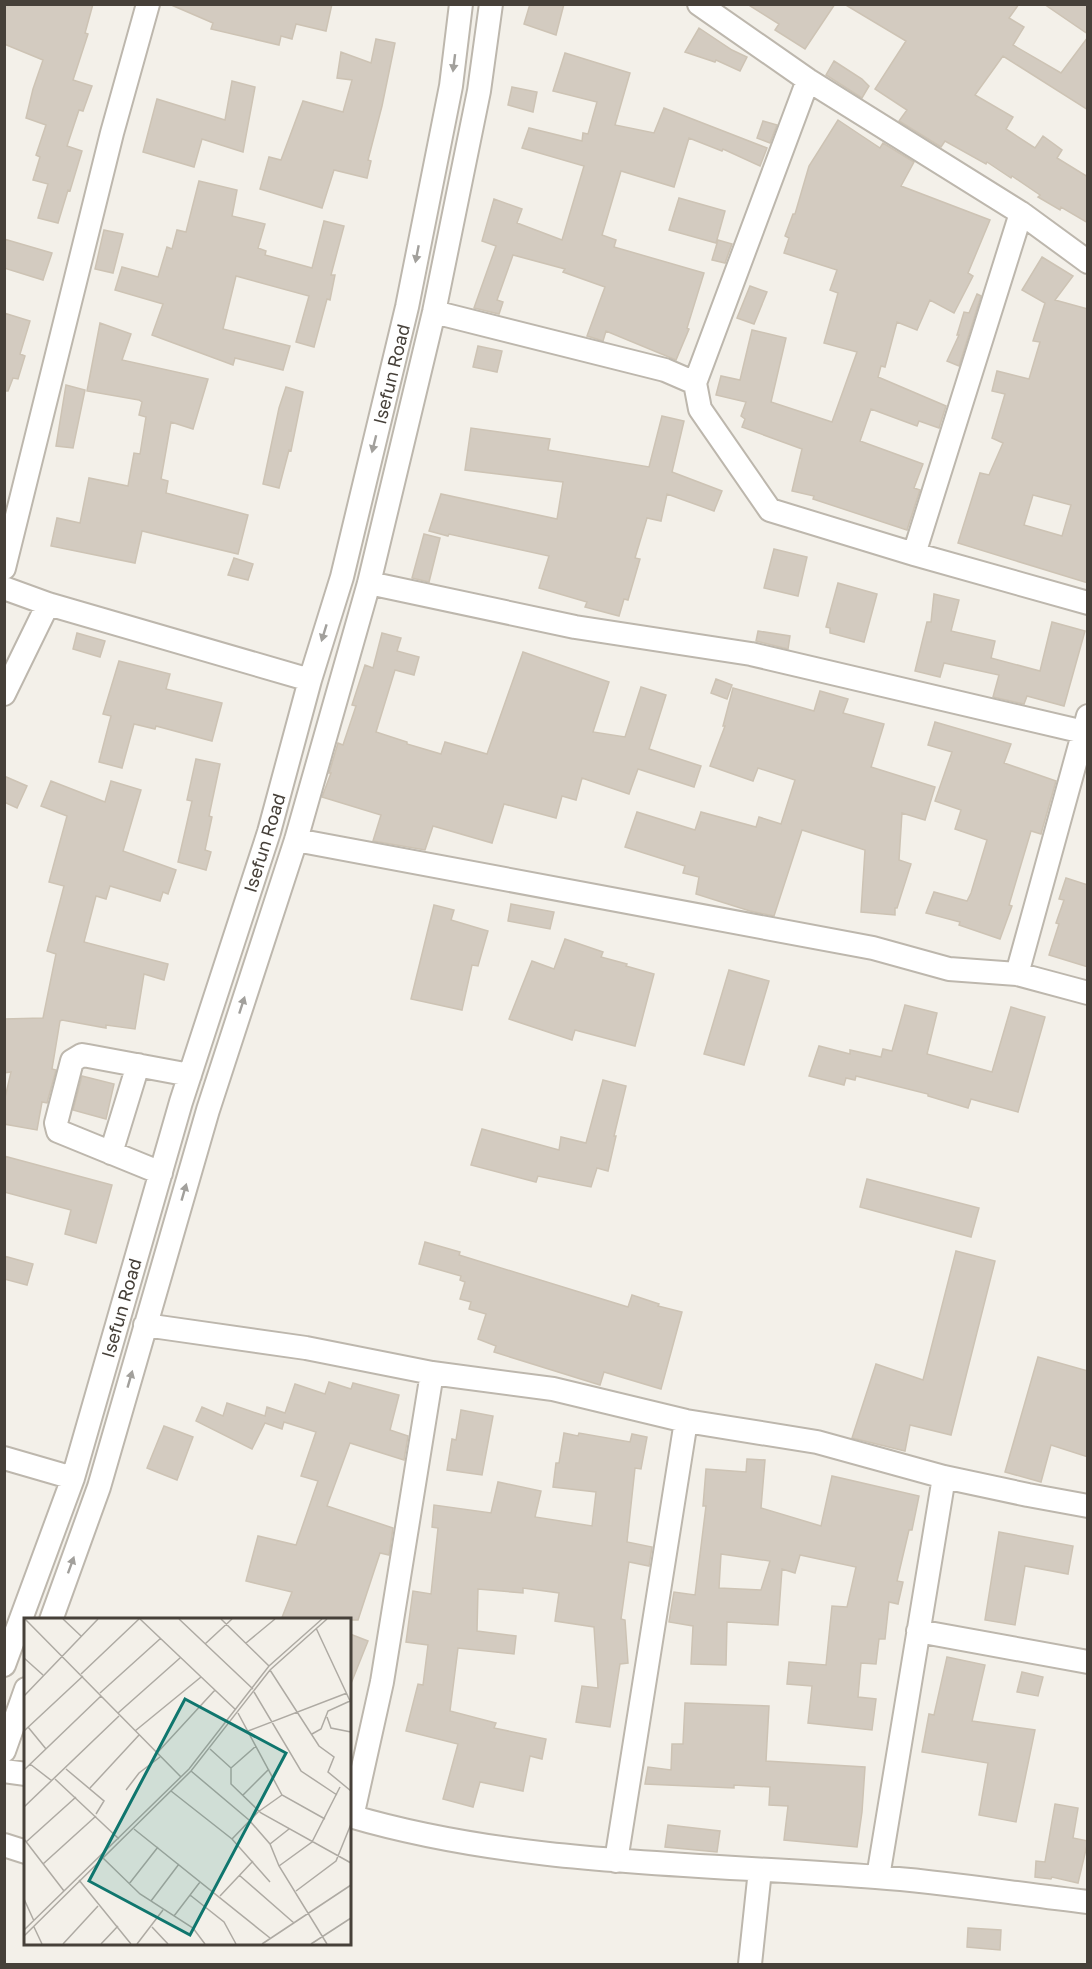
<svg xmlns="http://www.w3.org/2000/svg" width="1092" height="1969" viewBox="0 0 1092 1969" font-family="'Golos Text',sans-serif">
	<style>
		.building { fill: #d3cbc0; stroke: #cdc3b4; stroke-width: 1.5; fill-rule: evenodd }
		.lines { fill: none; stroke-linecap: round; stroke-linejoin: round }
		.minor-casing { stroke: #bdb7ad; stroke-width: 26 }
		.minor { stroke: #fff; stroke-width: 22 }
		.oneway { fill: #a2a09c }
		.labels { text-anchor: middle; dominant-baseline: central; stroke-width: 4.5; stroke-linejoin: round; paint-order: stroke }
		.street-label { font-size: 18px; fill: #464039; stroke: #fff }
		.inset-road { fill: none; stroke: #aeaaa3; stroke-width: 1.5 }
		.view { fill: #0f766e; fill-opacity: 0.15; stroke: #0f766e; stroke-width: 3 }
		.inset-edge { fill: none; stroke: #464039; stroke-width: 3 }
	</style>
	<rect width="100%" height="100%" fill="#f3f0e9"/>
	<path class="building" d="M4 4H93L85 33 88 34 73 80 92 86 83 111 79 110 67 146 82 151 70 191 68 190 58 223 38 218 48 184 33 180 40 157 36 155 46 125 26 118 33 89 43 60 4 44Z
		M169 4H332L326 31 296 24 292 39 281 36 279 45 211 29 213 23Z
		M530 4H564L556 35 524 24Z
		M747 4H835L805 49 775 30 779 24Z
		M844 4H1019L1009 18 1024 27 1013 45 1061 73 1088 37V110L1003 56 975 95 1013 117 1006 129 1035 148 1043 136 1062 150 1057 158 1088 177V223L1061 207 1060 210 1038 197 1040 195 1012 176 1011 178 987 162 986 164 945 141 941 147 899 121 907 110 875 89 906 41Z
		M1044 4H1088V34Z
		M699 28 732 50 747 57 740 71 716 60 715 62 685 52Z
		M376 39 395 43 382 106 368 160 371 161 367 178 334 170 322 208 260 189 269 157 281 160 303 101 343 112 352 80 337 78 341 52 371 63Z
		M565 53 630 73 615 125 654 133 664 108 767 148 760 166 723 149 722 151 689 138 674 187 621 171 602 235 616 240 614 247 704 273 687 328 689 329 676 360 606 331 603 341 587 336 605 287 563 272 565 269 513 255 497 300 503 302 499 314 474 308 496 246 482 241 494 199 522 209 517 223 562 240 584 166 522 148 529 128 582 141 583 133 588 134 597 102 553 91Z
		M834 61 862 79 869 86 862 98 826 75Z
		M232 81 255 87 243 152 202 139 194 167 143 152 157 99 225 120Z
		M512 87 537 92 533 112 508 105Z
		M838 120 880 148 883 143 914 162 901 186 990 220 968 273 973 276 954 313 930 300 917 330 897 322 885 367 881 366 878 377 946 406 939 428 919 421 917 426 871 409 860 441 923 464 914 488 920 490 907 530 813 499 814 496 792 491 802 449 742 427 745 419 741 416 746 402 716 395 721 376 740 380 752 330 786 338 771 402 832 422 857 352 824 343 838 293 830 290 837 270 784 253 789 238 785 236 793 214H795L809 166Z
		M763 121 777 125 770 143 757 138Z
		M199 181 237 190 232 216 265 224 258 248 266 251 265 255 312 268 324 221 344 226 331 275H335L330 300 327 299 314 347 296 342 309 296 236 276 223 329 290 346 283 370 235 358 233 365 152 335 163 304 115 290 122 267 158 277 167 247 172 249 177 230 186 232Z
		M679 198 725 211 716 243 669 230Z
		M104 230 123 234 113 273 95 269Z
		M4 239 52 253 43 280 4 268Z
		M718 240 732 244 725 263 712 260Z
		M1042 257 1073 276 1055 300 1088 309V583L958 543 980 473 989 475 1003 443 992 438 1005 394 992 391 997 371 1029 379 1040 342 1033 341 1045 303 1022 290ZM1033 495 1071 505 1062 536 1024 525Z
		M750 286 767 292 754 324 737 318Z
		M977 294 981 296 959 366 947 361 959 335H957L964 312 969 313Z
		M4 313 30 321 20 354 25 356 18 379 13 378 8 391H4Z
		M100 323 131 334 122 360 208 379 193 429 171 422 161 479 168 481 166 493 248 515 238 554 142 531 135 563 51 546 57 518 80 523 89 478 128 486 134 453 140 454 146 417 139 415 142 402 139 400 87 391Z
		M478 346 502 351 497 372 473 367Z
		M66 385 85 390 73 448 56 446Z
		M286 387 303 392 291 451 289 450 279 488 263 484 279 408Z
		M662 416 684 421 672 472 722 491 714 511 667 494 661 521 647 518 635 558 640 559 628 600 624 599 619 616 585 607 587 602 539 588 549 556 449 534 448 536 429 531 441 494 557 519 563 482 465 470 471 428 550 439 548 450 649 467Z
		M424 534 440 538 429 582 412 578Z
		M774 549 807 557 798 596 764 588Z
		M234 558 253 564 248 580 228 575Z
		M838 583 877 594 864 642 830 633V628L826 627Z
		M934 594 959 600 951 631 995 641 991 658 1040 671 1052 622 1085 631 1064 706 1027 696 1024 704 993 697 999 675 944 663 940 677 915 671 927 622H931Z
		M758 631 790 636 788 649 756 641Z
		M77 633 105 641 100 657 73 649Z
		M382 633 401 638 397 651 419 657 414 675 395 670 376 732 407 742V744L441 754 445 742 487 754 523 652 609 682 593 732 625 737 641 687 666 695 649 749 701 766 694 787 638 769 629 794 582 778 576 800 562 796 556 818 504 804 492 843 433 826 425 850 373 841 381 815 322 797 331 773H329L338 743 343 745 356 706 352 705 365 665 373 668Z
		M119 661 170 674 166 689 222 703 212 741 156 726 155 729 134 724 122 768 99 762 111 716 103 714Z
		M716 679 732 685 727 699 711 693Z
		M733 688 814 711 820 691 848 699 843 713 884 724 871 767 935 787 925 820 902 813 899 860 911 864 897 908H895V915L861 912 865 850 802 830 774 916 750 911 696 894 699 877 683 873 685 866 625 847 637 812 695 830 701 812 756 827 759 817 781 824 795 780 758 768 753 781 710 766 725 726H723Z
		M935 722 1011 744 1004 763 1056 781 1041 834 1031 831 1009 905 1012 906 1000 939 959 925 960 922 926 913 934 892 967 901 971 893 987 840 955 829 961 810 935 801 952 752 928 745Z
		M196 759 220 764 209 816 212 817 205 850 211 852 206 870 178 862 192 801 187 800Z
		M4 776 27 786 17 808 4 802Z
		M51 781 105 802 111 781 141 790 123 851 176 870 168 894 163 892 160 901 110 886 106 899 96 896 84 942 168 964 164 980 144 974 135 1029 106 1025V1028L62 1020 60 1021 52 1069 56 1070 47 1103 42 1102 37 1130 4 1124V1102L11 1072 4 1073V1019L43 1018 56 954 47 951 64 886 49 882 67 816 41 806Z
		M1066 878 1088 885V967L1049 955 1059 924 1056 923 1064 900 1059 899Z
		M511 904 554 912 550 929 508 921Z
		M434 905 454 910 451 920 488 931 478 966 472 965 462 1010 411 999Z
		M565 939 603 952 601 957 627 964 626 966 654 974 635 1046 575 1030 572 1040 509 1019 532 961 554 969Z
		M729 970 769 981 744 1065 704 1054Z
		M905 1005 937 1013 927 1054 992 1072 1011 1007 1045 1017 1018 1112 971 1099 968 1108 928 1096V1094L856 1076 855 1080 846 1078 844 1085 809 1076 819 1046 850 1054V1050L881 1057 883 1049 892 1051Z
		M82 1076 114 1084 106 1119 73 1110Z
		M603 1080 626 1086 614 1136H616L608 1171 597 1168 591 1187 538 1176 536 1182 471 1165 482 1129 559 1150 561 1137 586 1143Z
		M4 1156 112 1185 96 1243 65 1234 71 1210 4 1192Z
		M867 1179 979 1208 971 1237 860 1207Z
		M425 1242 460 1252 459 1255 628 1307 632 1295 659 1304 658 1306 682 1312 661 1389 604 1372 600 1385 494 1352 496 1346 478 1339 486 1314 469 1309 471 1302 460 1299 465 1282 460 1280 461 1276 419 1264Z
		M956 1251 995 1261 951 1435 910 1425 905 1451 852 1438 876 1364 923 1380Z
		M4 1256 33 1264 27 1285 4 1279Z
		M1038 1357 1088 1371V1457L1051 1445 1041 1482 1005 1472Z
		M329 1382 351 1389 353 1383 399 1395 390 1430 408 1436 404 1460 350 1443 327 1506 393 1528 389 1555 380 1553 358 1620H281L292 1592 246 1581 258 1536 296 1545 318 1481 301 1476 316 1432 284 1422 282 1429 265 1423 252 1449 196 1421 202 1407 223 1416 227 1403 265 1416 267 1407 285 1413 295 1384 325 1394Z
		M461 1410 493 1416 482 1475 447 1470 452 1439 456 1440Z
		M164 1426 193 1437 177 1480 147 1468Z
		M564 1433 578 1436 579 1433 630 1442 632 1434 647 1437 641 1469 635 1468 627 1542 652 1547 649 1566 629 1562 621 1619 625 1620 628 1663 620 1664 610 1727 576 1722 582 1686 598 1688 594 1627 555 1621 559 1593 523 1588V1593L478 1589 477 1631 516 1636 514 1654 458 1648 450 1711 496 1723 494 1728 546 1739 542 1759 530 1756 523 1791 480 1782 473 1807 443 1799 458 1744 406 1731 418 1684 423 1685 428 1645 406 1642 413 1591 431 1594 438 1528 432 1527 434 1505 491 1513 498 1482 541 1491 535 1517 592 1526 596 1492 553 1487 556 1463H559Z
		M747 1459 765 1460 761 1508 821 1526 832 1476 919 1496 912 1530H909L897 1581 903 1582 898 1604 889 1602 885 1639H879L876 1664 861 1663 858 1697 876 1699 872 1730 808 1723 812 1686 787 1684 789 1662 826 1665 832 1606 847 1607 856 1567 800 1555 795 1573 782 1569 778 1625 727 1622 726 1665 691 1664 693 1626 669 1622 674 1592 695 1595 706 1506H703L706 1469 746 1472ZM721 1554 770 1561 761 1590 719 1588Z
		M999 1532 1073 1546 1068 1574 1025 1566 1015 1625 985 1620Z
		M350 1634 368 1641 350 1686Z
		M947 1657 985 1665 972 1721 1035 1730 1016 1822 979 1815 988 1763 922 1752 929 1714 934 1715Z
		M1022 1672 1043 1677 1038 1696 1017 1692Z
		M685 1703 769 1706 766 1761 865 1767 862 1812 857 1847 784 1840 788 1806 769 1805 770 1787 734 1785V1788L645 1784 648 1767 671 1770 672 1744H683Z
		M1055 1804 1078 1808 1073 1838 1088 1841 1078 1883 1052 1877 1051 1879 1035 1877 1036 1861 1045 1862Z
		M668 1825 720 1831 717 1852 665 1847Z
		M968 1928 1001 1930 1000 1950 967 1947Z"/>
	<g class="lines">
		<g class="minor-casing">
			<path id="minor" d="M699 4 808 80 1021 213 1088 262
				M808 80 695 383 700 409 770 510 914 554 1088 603
				M434 312 665 370 695 383
				M914 554 1021 213
				M4 568 112 133 148 4
				M369 583 575 627 751 654 1088 733
				M4 588 48 604 310 680
				M4 694 48 604
				M296 840 873 948 949 969 1017 974 1088 993
				M1017 974 1088 716
				M111 1153 138 1065
				M161 1173 58 1131 56 1123 72 1061 82 1055 88 1056 190 1075
				M145 1325 306 1348 432 1373 553 1389 686 1421 817 1442 944 1477 1028 1495 1088 1506
				M4 1458 73 1478
				M51 1620 99 1487 208 1110 296 840 369 583 434 312 479 91 491 4
				M918 1631 1088 1662
				M4 1665 73 1478 181 1102 269 832 310 680 342 577 407 307 451 86 461 4
				M4 1751 26 1689
				M4 1771 26 1774
				M350 1816C520 1866 700 1863 876 1877 946 1882 1017 1894 1088 1902
				M352 1817 382 1682 432 1373
				M4 1845 26 1852
				M616 1861 686 1421
				M878 1877 944 1477
				M750 1964 760 1870"/>
		</g>
		<use href="#minor" class="minor"/>
	</g>
	<defs><path id="oneway-solid" d="M-6-.8H1V-3.2L6.5 0L1 3.2V.8H-6Z" transform="scale(1.5)"/></defs>
	<g class="oneway">
		<use href="#oneway-solid" transform="translate(454 63) rotate(97)"/>
		<use href="#oneway-solid" transform="translate(417 254) rotate(101)"/>
		<use href="#oneway-solid" transform="translate(374 444) rotate(104)"/>
		<use href="#oneway-solid" transform="translate(324 633) rotate(107)"/>
		<use href="#oneway-solid" transform="translate(242 1005) rotate(-72)"/>
		<use href="#oneway-solid" transform="translate(184 1192) rotate(-74)"/>
		<use href="#oneway-solid" transform="translate(130 1379) rotate(-74)"/>
		<use href="#oneway-solid" transform="translate(71 1565) rotate(-70)"/>
	</g>
	<g class="labels">
		<g class="street-label">
			<text transform="translate(391 374) rotate(-76)">Isefun Road</text>
			<text transform="translate(264 843) rotate(-73)">Isefun Road</text>
			<text transform="translate(121 1308) rotate(-74)">Isefun Road</text>
		</g>
	</g>
	<g transform="translate(24 1618)">
		<rect width="327" height="327" fill="#f3f0e9"/>
		<path class="inset-road" d="M1 1 157 159M39 1 57 18M116 1 212 92M155 1 229 71M197 1 245 48M292 10 327 85M222 25 251 1M181 26 208 1M0 40 19 57M246 52 295 128 310 139 304 154 327 173M57 56 115 1M230 74 277 153 313 177M76 75 137 20M0 78 74 1M94 95 156 40M214 95 258 177 301 201M303 99 307 110 327 114M4 109 22 131M0 113 59 58M111 113 177 59M224 113 323 75M288 116 297 111 304 93 326 83M186 131 207 150V166L237 195 327 245M133 135 191 72M6 146 28 163M207 150 232 128M42 151 80 183 72 196M0 152 77 78M167 153 225 202 246 226 255 248 303 326M31 161 95 221M66 170 115 117M102 172 115 155 136 139M147 173 208 221 246 264M219 177 245 151M0 189 95 98M110 211 246 320M0 221 40 273M208 221 234 194 258 177M2 224 52 179M246 226 265 211M79 240 116 276 169 310 181 326M19 246 72 198M255 248 288 224 316 169M215 257 270 305M55 262 107 326M105 266 134 229M272 273 312 243 327 206M166 277 200 304 212 326M196 278 229 243M0 281 10 303M127 283 155 246M150 298 176 264M10 309 18 326M128 309 144 326M0 312 165 151 245 48 298 1M0 318 167 153 246 52 303 1M39 326 74 288M77 326 94 308M113 326 139 292M238 326 327 267M287 326 327 300"/>
		<path class="view" d="M161 81 262 135 166 317 65 263Z"/>
		<rect width="327" height="327" class="inset-edge"/>
	</g>
	<rect width="1092" height="1969" fill="none" stroke="#464039" stroke-width="12"/>
</svg>
